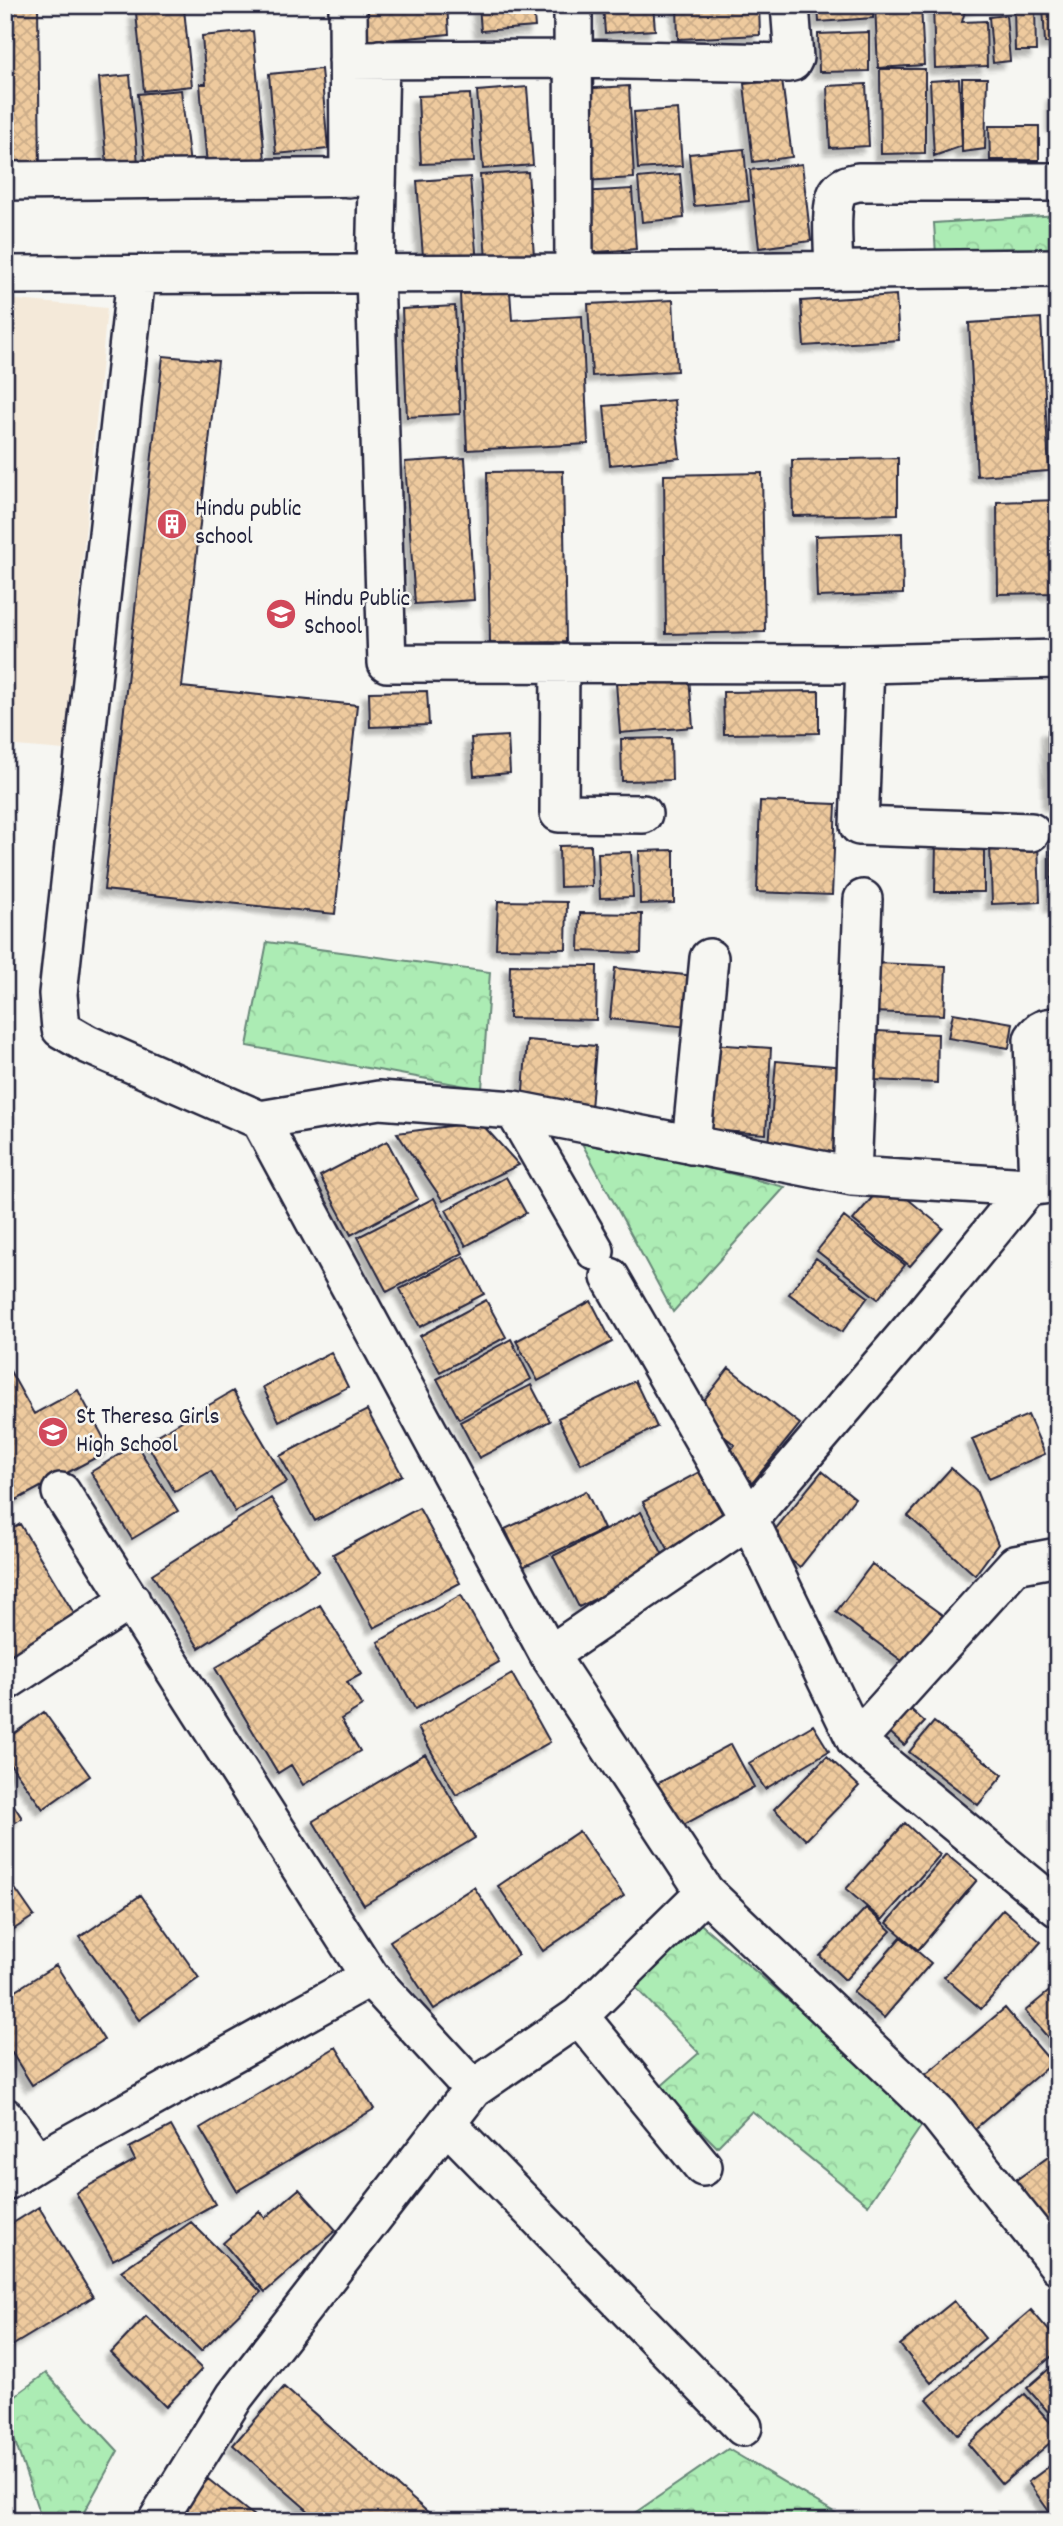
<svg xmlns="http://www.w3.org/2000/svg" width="1063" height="2526" viewBox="0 0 1063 2526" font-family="Dekko,sans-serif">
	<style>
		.built { fill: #f4e9d9 }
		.forest { fill: url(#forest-crowns); stroke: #678778; stroke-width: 2 }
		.building { fill: url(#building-cross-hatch); stroke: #22223b; stroke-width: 2; filter: url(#shadow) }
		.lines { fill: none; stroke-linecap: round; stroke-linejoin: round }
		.street-casing { stroke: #22223b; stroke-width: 42 }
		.street { stroke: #f6f6f2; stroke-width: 37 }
		.labels { text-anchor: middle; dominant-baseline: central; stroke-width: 5; stroke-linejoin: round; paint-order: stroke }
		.poi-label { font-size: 24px; fill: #22223b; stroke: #f6f6f2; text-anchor: start }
	</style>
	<defs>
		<pattern id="forest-crowns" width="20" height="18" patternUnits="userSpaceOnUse" patternTransform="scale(1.75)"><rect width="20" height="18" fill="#acecb4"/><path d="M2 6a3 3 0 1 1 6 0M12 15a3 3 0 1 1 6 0" fill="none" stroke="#94ca9c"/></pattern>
		<pattern id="building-cross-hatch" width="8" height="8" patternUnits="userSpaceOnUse" patternTransform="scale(1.75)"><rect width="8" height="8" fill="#eeca9e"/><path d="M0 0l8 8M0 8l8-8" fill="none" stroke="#ccad89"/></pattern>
		<filter id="shadow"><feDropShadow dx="-6" dy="6" stdDeviation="2" flood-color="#0004"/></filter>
	</defs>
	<rect width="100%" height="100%" fill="#f6f6f2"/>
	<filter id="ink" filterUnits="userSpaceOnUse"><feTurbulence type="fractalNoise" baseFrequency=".0143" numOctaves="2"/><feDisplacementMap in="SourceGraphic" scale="14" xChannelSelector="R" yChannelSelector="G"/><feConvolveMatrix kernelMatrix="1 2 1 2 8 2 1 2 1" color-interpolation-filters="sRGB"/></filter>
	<g filter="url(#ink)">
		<path class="built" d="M5 299 107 308 64 750 5 745Z"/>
		<path class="forest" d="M1058 215V255H936L934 223Z
			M267 942 490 972 482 1089 247 1046Z
			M578 1136 785 1187 673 1312Z
			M695 1919 926 2119 868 2205 752 2111 717 2147 659 2088 699 2053 633 1985Z
			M46 2373 118 2451 79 2521H42L5 2412V2403Z
			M728 2449 849 2521H623Z"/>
		<path class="building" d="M5 5H38L40 171H5Z
			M366 5H447L449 34 366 42Z
			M479 5H533L535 27 481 31Z
			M603 5H653L655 30 605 33Z
			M677 5H759L760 35 678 39Z
			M818 5H873V18L819 22Z
			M875 5H921L924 65 878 68Z
			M933 5H983L965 11 962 22 986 21 987 66 935 68Z
			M1014 5H1035L1036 51H1015Z
			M1043 5H1058V43H1045Z
			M184 9 192 86 144 91 136 13Z
			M1006 15 1010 61 993 63 989 17Z
			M253 31 265 160 207 166 200 84H206L202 36Z
			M869 32V71L819 72 818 34Z
			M321 69 328 149 276 154 269 74Z
			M880 69H925V153L881 154Z
			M130 75 138 163 107 165 99 78Z
			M962 78H987L985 149 962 152Z
			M959 79 962 146 934 156 930 81Z
			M782 80 792 157 753 162 744 84Z
			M866 84 869 146 830 148 827 86Z
			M629 86 634 178 583 181 578 89Z
			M527 87 533 165 483 169 477 91Z
			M181 90 190 165 146 170 138 94Z
			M470 94 474 162 421 164 418 96Z
			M1053 96H1058V126H1053Z
			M678 109 682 166 638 169 634 112Z
			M989 126H1039V160H990Z
			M744 149 749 201 694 206 689 154Z
			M802 164 811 241 759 248 750 170Z
			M528 172 534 256 486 260 480 175Z
			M680 174 684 218 642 222 638 178Z
			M470 177 477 264 424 269 417 181Z
			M632 189 636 249 585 253 580 192Z
			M510 291 512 320 582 316 588 444 467 450 460 294Z
			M896 295 899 340 804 346 801 301Z
			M673 300 677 371 592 376 588 304Z
			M455 306 460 414 407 417 402 309Z
			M1041 318 1049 471 977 476 969 323Z
			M163 356 218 361 182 687 357 705 335 914 104 890Z
			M674 400 680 458 610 465 604 406Z
			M1055 422H1058V470H1057Z
			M465 458 474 600 415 604 405 462Z
			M898 458V514L793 516 792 460Z
			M563 471 566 642 490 643 487 472Z
			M762 473 765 632 666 634 664 475Z
			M1058 500V593L998 594 997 502Z
			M902 533 903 594 817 597 815 536Z
			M689 677 693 727 620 733 616 683Z
			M427 691 429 725 370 727 369 692Z
			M819 691V733L724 734 723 692Z
			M1048 730H1058V803L1049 804Z
			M508 736 510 773 474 776 471 738Z
			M671 738 672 780 622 781 621 739Z
			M760 801 836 804 832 895 757 892Z
			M936 841H984V892H935Z
			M1038 842 1040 902 992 904 990 845Z
			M591 845 592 886 560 887 559 846Z
			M674 850V903L640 904 639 851Z
			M1051 850H1058V906H1051Z
			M631 852 633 897 600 898 598 853Z
			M498 901 567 902 566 949 496 948Z
			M580 913 642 914 641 953 579 951Z
			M876 963 946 966 944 1015 874 1012Z
			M510 965 597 966 596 1020 509 1018Z
			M615 968 695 976 689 1027 610 1019Z
			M953 1013 1013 1023 1009 1048 948 1038Z
			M877 1031 938 1034 937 1083 875 1080Z
			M527 1040 596 1046 591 1109 522 1104Z
			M1058 1040V1165H1057L1036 1044Z
			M711 1044 771 1048 766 1134 705 1130Z
			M776 1061 845 1067 837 1164 768 1158Z
			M480 1122 519 1165 443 1201 397 1133Z
			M387 1141 418 1199 351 1235 320 1176Z
			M506 1177 526 1213 466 1246 446 1210Z
			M886 1181 943 1228 910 1266 853 1220Z
			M434 1198 463 1253 387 1292 358 1237Z
			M844 1217 905 1265 878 1299 817 1251Z
			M464 1256 484 1294 420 1327 400 1289Z
			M816 1258 868 1297 842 1332 789 1294Z
			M486 1300 506 1337 440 1372 420 1336Z
			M591 1301 612 1342 538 1381 516 1341Z
			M511 1339 531 1379 459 1419 437 1379Z
			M331 1352 348 1387 279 1421 263 1387Z
			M5 1362 34 1414 78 1390 110 1450 5 1506Z
			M729 1368 800 1424 749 1487 720 1464 735 1445 694 1413Z
			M635 1381 657 1427 581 1464 558 1418Z
			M531 1385 550 1421 479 1458 460 1422Z
			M233 1391 287 1482 235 1512 211 1471 175 1492 146 1442Z
			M367 1410 402 1475 315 1521 280 1456Z
			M1028 1415 1045 1454 989 1478 972 1439Z
			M136 1444 178 1511 132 1539 91 1472Z
			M951 1468 976 1490 998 1544 975 1575 908 1516Z
			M822 1471 855 1498 800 1567 766 1541Z
			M699 1472 726 1520 669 1551 643 1502Z
			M586 1491 604 1529 523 1567 505 1529Z
			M271 1498 319 1571 199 1648 152 1574Z
			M419 1508 460 1583 374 1628 333 1554Z
			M641 1512 667 1563 579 1607 553 1556Z
			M20 1524 78 1620 5 1665V1533Z
			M872 1564 945 1617 909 1666 836 1612Z
			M461 1595 499 1662 415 1709 378 1642Z
			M320 1605 362 1674 347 1682 362 1706 341 1719 360 1751 303 1785 291 1765 278 1773 215 1668Z
			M512 1674 550 1742 456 1795 418 1728Z
			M905 1704 925 1722 904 1745 885 1728Z
			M44 1712 90 1776 43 1809 5 1757V1740Z
			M934 1722 1003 1775 978 1805 909 1752Z
			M813 1725 829 1751 765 1789 749 1763Z
			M731 1744 754 1787 678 1828 655 1785Z
			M425 1754 475 1838 364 1905 313 1821Z
			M827 1756 859 1786 806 1840 774 1809Z
			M5 1792 22 1818 5 1829Z
			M905 1823 940 1855 882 1920 846 1889Z
			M579 1831 624 1896 543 1951 498 1886Z
			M946 1854 977 1880 918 1950 887 1923Z
			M5 1874 34 1916 5 1935Z
			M474 1887 518 1955 434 2009 390 1941Z
			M141 1895 199 1978 139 2020 80 1937Z
			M866 1908 891 1931 845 1980 820 1956Z
			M1003 1909 1041 1942 981 2009 944 1977Z
			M901 1937 931 1963 884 2018 853 1992Z
			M56 1965 104 2040 32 2085 5 2042V1997Z
			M1058 1984V2049L1025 2011Z
			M1005 2008 1052 2063 971 2132 924 2076Z
			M336 2047 374 2109 237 2191 200 2128Z
			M171 2126 215 2204 113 2260 76 2193 135 2160 129 2148Z
			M1058 2150V2221L1038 2235 1005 2188Z
			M299 2189 336 2230 265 2292 223 2243 259 2211 265 2218Z
			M39 2207 93 2297 5 2350V2228Z
			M191 2222 261 2292 201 2351 121 2271Z
			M954 2301 985 2338 931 2383 900 2345Z
			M1031 2310 1058 2341V2351L958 2435 927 2399Z
			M146 2316 202 2369 166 2407 111 2353Z
			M1058 2361V2423L1027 2388Z
			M284 2387 438 2521H320L233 2445Z
			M1025 2394 1058 2431V2436L1002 2484 968 2444Z
			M1058 2460V2521H1056L1028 2482Z
			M208 2479 260 2521H174Z"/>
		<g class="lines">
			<g class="street-casing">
				<path id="street" d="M348 5 349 178
					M573 5 574 273
					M380 59 375 274 387 663 865 664 1058 659
					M348 60 573 59 788 63 792 62 794 58 790 5
					M5 181 377 177
					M834 271C834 254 829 203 838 192 843 185 850 184 858 182H1058
					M5 275 574 273 1058 268
					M136 276 58 994 61 1029 87 1044 260 1120 379 1100 514 1110 852 1176 1028 1187 1058 1183
					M560 663 559 813 643 814
					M865 664 859 826 1031 832
					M514 1110 595 1251
					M260 1120 549 1655 705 1892 938 2114 1058 2265
					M691 1145 709 958
					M852 1176 863 899
					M1038 1185 1033 1039C1039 1029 1046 1027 1058 1027
					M610 1277 749 1519 856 1741 1058 1908
					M61 1492 370 1977 473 2089
					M549 1655 749 1519 924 1314 1028 1187
					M5 1682 131 1600
					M856 1741 1015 1565 1058 1557
					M579 2016 703 2167
					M5 2117 37 2162
					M447 2124 743 2427
					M5 2182 37 2162 370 1977
					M157 2521 235 2396 473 2089 579 2016 705 1892"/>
			</g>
			<use href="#street" class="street"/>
		</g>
	</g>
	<defs>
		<g id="building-disc" transform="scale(1.575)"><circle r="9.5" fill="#d1495b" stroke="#f6f6f2"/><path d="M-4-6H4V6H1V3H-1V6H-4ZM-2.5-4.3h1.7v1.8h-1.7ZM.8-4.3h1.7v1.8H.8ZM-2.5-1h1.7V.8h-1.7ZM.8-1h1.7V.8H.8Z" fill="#fff"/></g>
		<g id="school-disc" transform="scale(1.575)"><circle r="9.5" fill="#d1495b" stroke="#f6f6f2"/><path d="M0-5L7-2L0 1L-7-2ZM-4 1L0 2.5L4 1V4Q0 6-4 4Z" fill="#fff"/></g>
	</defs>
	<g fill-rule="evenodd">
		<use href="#building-disc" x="172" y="524"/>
		<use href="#school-disc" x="281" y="614"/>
		<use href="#school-disc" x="53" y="1432"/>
	</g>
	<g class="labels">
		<g class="poi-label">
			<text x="195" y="510">Hindu public<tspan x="195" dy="28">school</tspan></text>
			<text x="304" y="600">Hindu Public<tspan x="304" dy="28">School</tspan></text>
			<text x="76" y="1418">St Theresa Girls<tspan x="76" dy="28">High School</tspan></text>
		</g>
	</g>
	<rect width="1063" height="2526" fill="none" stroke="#f6f6f2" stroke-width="28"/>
	<rect x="14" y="14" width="1035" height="2498" fill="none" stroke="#22223b" stroke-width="2.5" filter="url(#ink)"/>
</svg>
